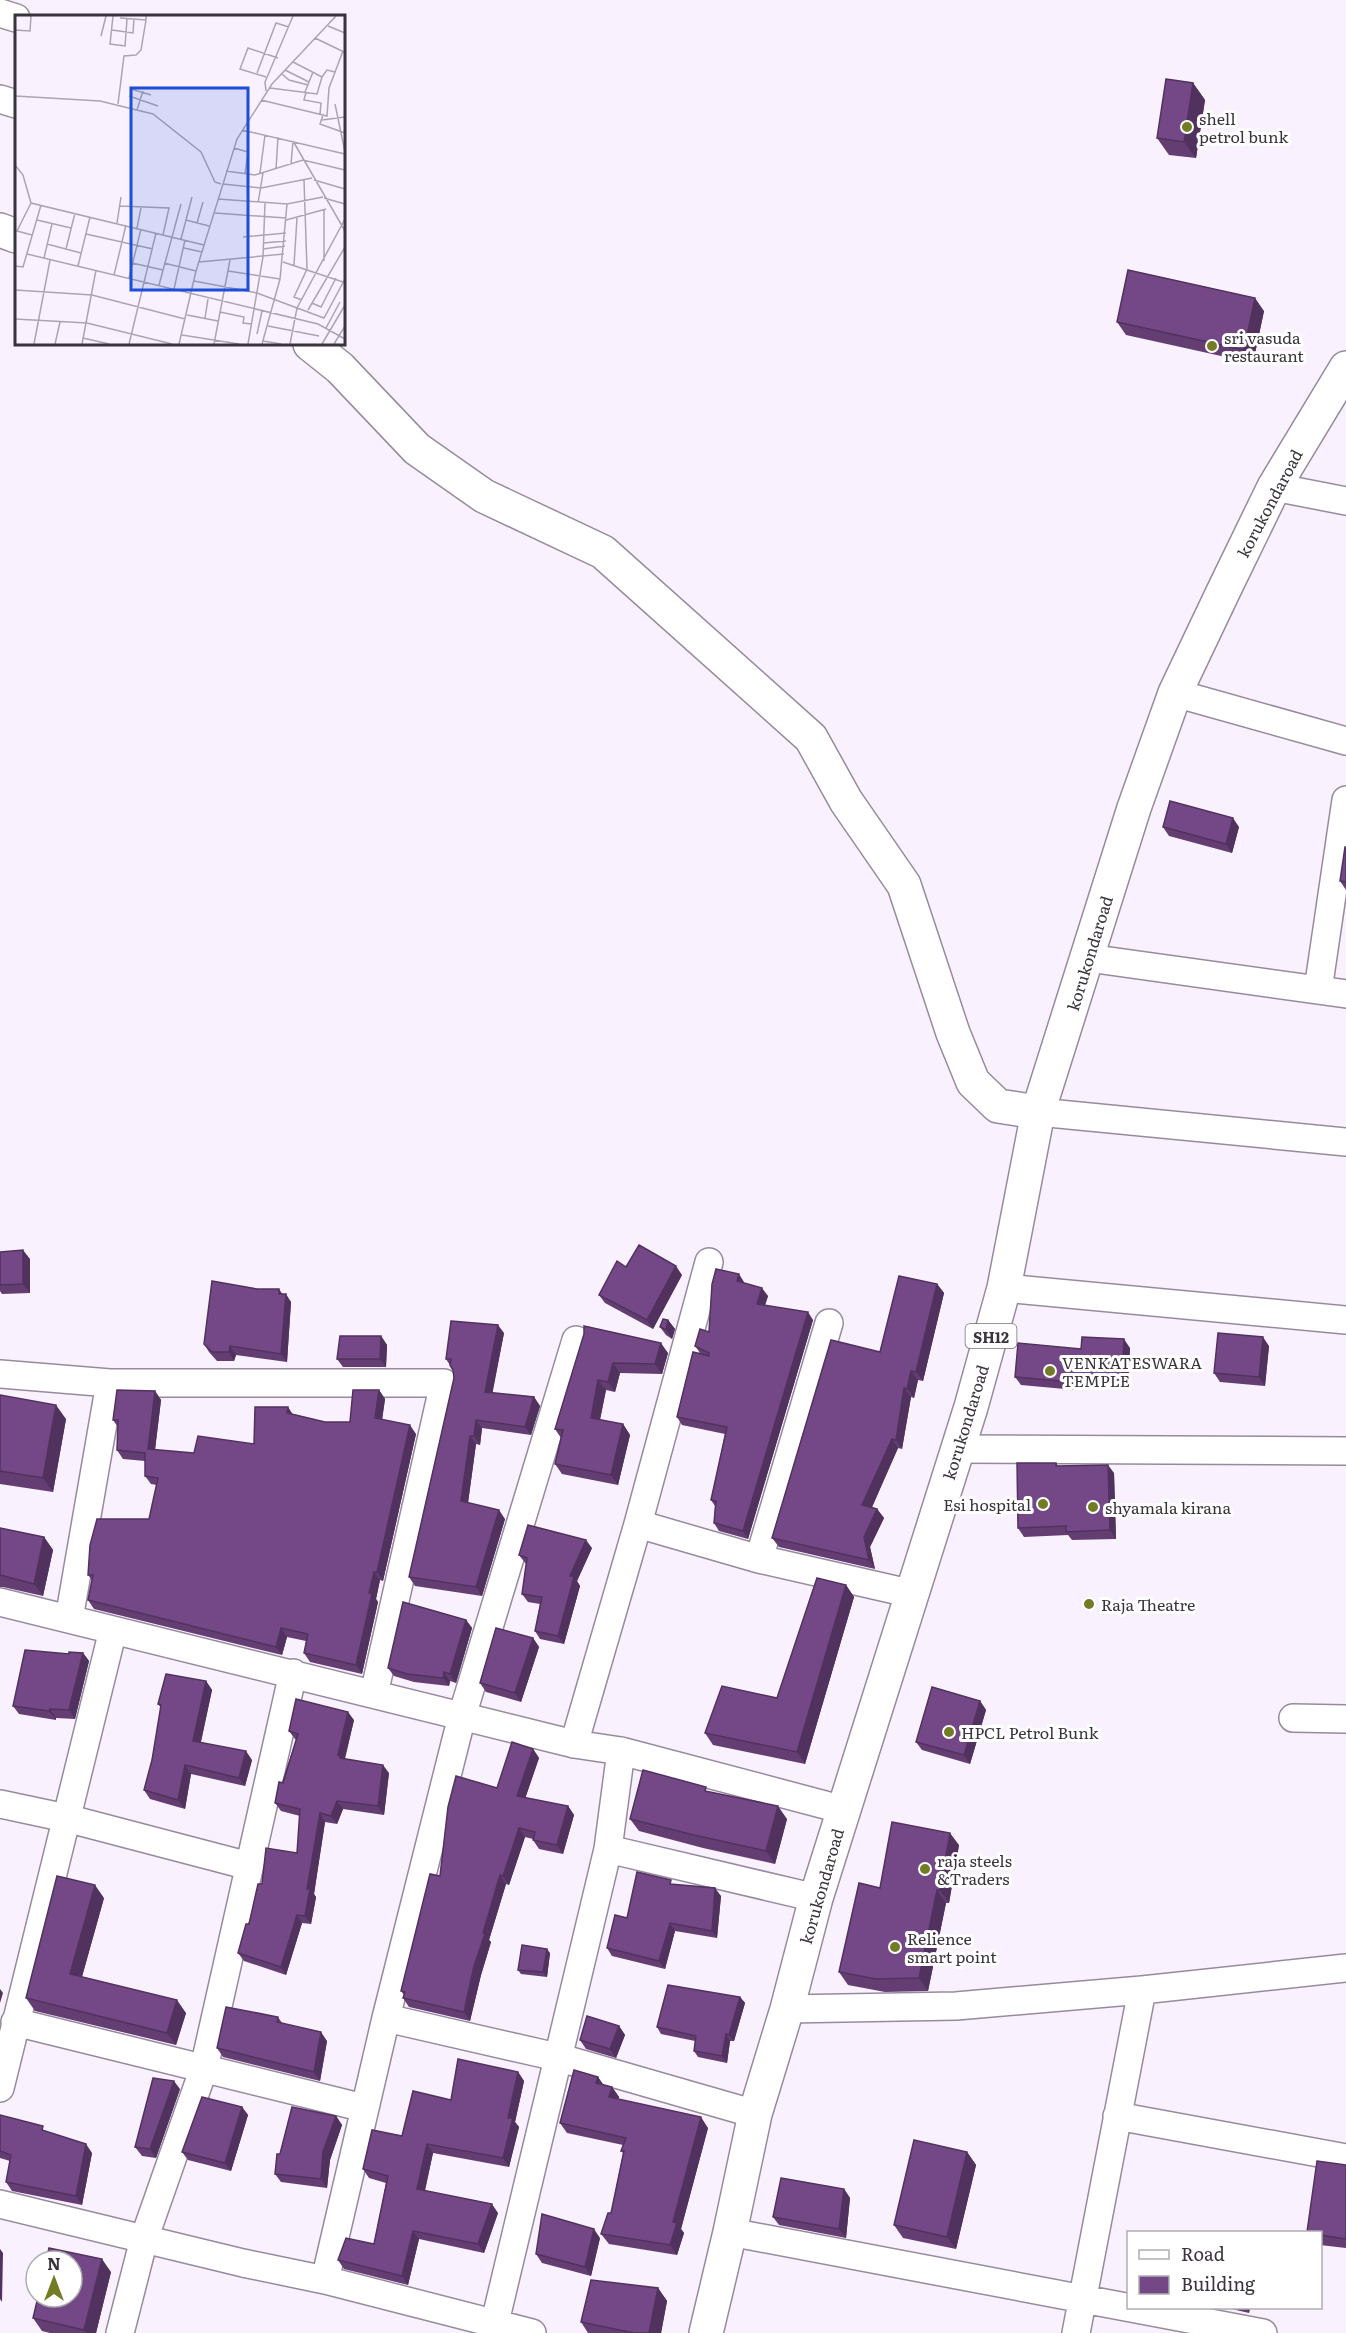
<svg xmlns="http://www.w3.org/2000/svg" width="1346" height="2333" viewBox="0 0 1346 2333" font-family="Literata,serif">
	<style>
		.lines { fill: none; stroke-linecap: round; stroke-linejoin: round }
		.street-casing { stroke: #988a9e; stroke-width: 30 }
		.secondary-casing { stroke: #988a9e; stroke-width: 36 }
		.primary-casing { stroke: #988a9e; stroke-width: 36 }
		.street { stroke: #fff; stroke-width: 27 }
		.secondary { stroke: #fff; stroke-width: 33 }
		.primary { stroke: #fff; stroke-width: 33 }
		.wall { fill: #643e73 }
		.shaded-wall { fill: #51325e }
		.building { fill: #744886; stroke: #51325e; stroke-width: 1.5 }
		.poi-dot { fill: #747b25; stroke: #fff; stroke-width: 2 }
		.labels { text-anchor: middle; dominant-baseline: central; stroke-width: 6; stroke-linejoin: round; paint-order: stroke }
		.shield { fill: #fff; stroke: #747076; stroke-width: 1.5 }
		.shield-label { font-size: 15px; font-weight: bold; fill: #39333c }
		.poi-label { font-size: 16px; fill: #39333c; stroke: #fff; text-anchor: start }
		.street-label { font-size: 16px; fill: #39333c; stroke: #fff }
		.inset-road { fill: none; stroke: #aca5b0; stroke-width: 1.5 }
		.view { fill: #1d4ed8; fill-opacity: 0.15; stroke: #1d4ed8; stroke-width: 3 }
		.inset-edge { fill: none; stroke: #39333c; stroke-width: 3 }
	</style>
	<rect width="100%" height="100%" fill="#f9f1fe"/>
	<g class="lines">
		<g class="street-casing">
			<path id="street" d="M0 13 16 18
				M0 99 16 104
				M1274 487 1346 501
				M1175 693 1346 741
				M1088 958 1346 994
				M1318 990 1346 800
				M1038 1112 1346 1142
				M1004 1288 1346 1320
				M0 1374 110 1383H444L374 1694
				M958 1449 1346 1451
				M638 1524 759 1559 913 1594
				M759 1559 829 1323
				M0 1602 574 1744 621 1751 844 1810
				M69 1619 110 1383
				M1293 1718 1346 1719
				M574 1744 638 1524 709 1262
				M0 1804 66 1818 249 1866
				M608 1849 816 1898
				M787 2009 956 2006 1142 1990 1346 1968
				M386 2018 557 2057 755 2114
				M15 2022 364 2108
				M0 2088 113 1630
				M1117 2116 1346 2158
				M0 2204 243 2263 325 2280 532 2333
				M730 2232 1263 2333
				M325 2280 386 2018 462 1716 576 1340
				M495 2322 608 1849 621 1751
				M120 2333 144 2239 204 2068 293 1673
				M1076 2333 1142 1990"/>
		</g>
		<g class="secondary-casing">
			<path id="secondary" d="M0 230 16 236
				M310 344 340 368 417 449 484 496 603 552 811 738 846 801 904 885 953 1033 973 1082 998 1106 1038 1112"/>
		</g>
		<g class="primary-casing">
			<path id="primary" d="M706 2333 730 2232 755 2114 787 2009 816 1898 971 1407 1004 1288 1038 1112 1134 808 1175 693 1223 592 1274 487 1346 368"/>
		</g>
		<use href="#street" class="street"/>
		<use href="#secondary" class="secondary"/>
		<use href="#primary" class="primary"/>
	</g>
	<path class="wall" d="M1193 83 1205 100 1196 158 1169 155 1157 138Z
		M1264 311 1253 363 1126 335 1117 322Z
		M1163 827H1239L1232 853 1169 836Z
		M1346 847V890L1340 881Z
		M30 1259V1293L2 1294 0 1291V1285Z
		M626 1267 682 1275 653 1329 605 1303 599 1295Z
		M744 1282V1283L768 1296 765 1305 813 1320 748 1539 719 1531 714 1523 715 1506 711 1500 725 1434 682 1425 677 1417 701 1354 695 1346 709 1332Z
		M937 1284 944 1293 923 1381 918 1380 914 1398 911 1397 902 1449 898 1448 872 1507 877 1509 884 1518 870 1547 875 1569 779 1547 772 1538 880 1352Z
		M282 1294 291 1302 287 1362 236 1355 234 1361H217L209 1352 204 1344Z
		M668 1320 675 1329 672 1339 666 1335 660 1327Z
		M504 1333 492 1393 534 1397 540 1406 531 1435 482 1428 480 1445 476 1444 468 1503 505 1519 482 1596 415 1586 409 1577 454 1378 453 1370 446 1359Z
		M584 1334 668 1353 662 1374 620 1373 615 1392 606 1390 600 1420 623 1424 630 1435 618 1485 562 1474 555 1464 561 1438 555 1429Z
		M381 1336 387 1345 386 1367H343L337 1359Z
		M1269 1346 1265 1386 1220 1382 1214 1373Z
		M1130 1348 1128 1385 1077 1382 1076 1390 1021 1385 1015 1377 1081 1349Z
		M379 1390 385 1399 382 1420 416 1434 383 1581 380 1580 376 1599 378 1602 362 1674 310 1662 304 1653 306 1641 287 1637 282 1655 94 1609 88 1600 92 1580 88 1575 149 1519 157 1485 151 1484 145 1476V1461L123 1459 117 1450 118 1427 113 1420 155 1391 161 1400 155 1450 194 1453 254 1444 293 1414 325 1422H350Z
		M0 1395 66 1419 53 1492 0 1484Z
		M1056 1463 1058 1466 1114 1473 1116 1539 1072 1540 1068 1535 1024 1537 1018 1528Z
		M0 1528 44 1537 53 1550 43 1596 3 1587H0Z
		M592 1548 577 1581 580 1586 564 1644 540 1639 535 1631 540 1604 528 1602 522 1594 526 1564 519 1555Z
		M846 1585 854 1597 805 1764 713 1745 705 1733 777 1698Z
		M466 1620 472 1628 456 1683 450 1681 449 1686 414 1682 394 1676 388 1668Z
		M533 1638 539 1647 521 1702 486 1692 480 1683Z
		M83 1653 89 1661 75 1719 56 1718V1720L19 1714 13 1706 69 1654Z
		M206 1681 212 1690 201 1742 252 1760 245 1786 191 1774 185 1809 150 1799 144 1790 152 1760 161 1708 158 1704Z
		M980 1701 986 1710 970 1764 922 1750 916 1742Z
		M354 1720 345 1759 389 1773 384 1815 343 1809 337 1824 325 1822 314 1894 316 1897 311 1924 302 1923 286 1975 244 1961 238 1953 262 1884 297 1853 300 1816 281 1811 275 1803 296 1740 295 1739 289 1731Z
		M533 1749 539 1758 525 1798 568 1806 574 1815 563 1854 539 1849 533 1840V1839L525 1837 509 1885 506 1884 489 1940 491 1942 481 1975 470 2021 409 2007 403 1998 404 1995 401 1991 440 1876 497 1788Z
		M630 1819H787L775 1864 703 1848 639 1831Z
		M959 1845 949 1903H946L928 1991 885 1992 848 1985 839 1972 880 1888Z
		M674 1884 721 1896 717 1938 675 1931 665 1969 612 1956 607 1948 627 1918Z
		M104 1898 82 1977 186 2013 176 2045 35 2011 26 1998Z
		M550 1953 547 1977 521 1974 518 1970Z
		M740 1997 745 2003 734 2041H730L727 2063 698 2057 694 2051 695 2041 661 2034 657 2027Z
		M278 2017 282 2023 327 2041 320 2081 223 2057 217 2048Z
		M619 2026 625 2035 616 2058 586 2049 580 2040Z
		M518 2072 524 2081 515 2122 519 2127 509 2167 433 2153 425 2191 498 2213 484 2253 419 2239 408 2285 344 2269 338 2260 374 2244 386 2183 369 2178 363 2169 402 2136 451 2100Z
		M598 2077 603 2085 612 2087 619 2097 618 2099 708 2128 681 2229 684 2233 677 2255 609 2244 601 2234 611 2213 623 2153 621 2151 623 2145 567 2133 560 2123Z
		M180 2089 156 2158 142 2156 135 2147Z
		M242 2107 248 2115 231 2171 188 2160 182 2152Z
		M0 2115 47 2132 92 2153 82 2205 12 2191 6 2182 10 2161 0 2158Z
		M336 2116 342 2125 330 2160 327 2188 281 2182 275 2174 280 2154Z
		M967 2152 976 2165 956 2249 903 2238 894 2225Z
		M1346 2165V2248L1320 2245V2232Z
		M844 2189 850 2198 846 2238 779 2225 773 2217Z
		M600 2238 591 2276 542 2263 536 2254Z
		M111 2272 96 2333H50L42 2331 33 2318Z
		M658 2288 667 2301 661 2333H588L581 2322Z
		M1223 2307H1250L1249 2313Z"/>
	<path class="shaded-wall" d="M1193 83 1205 100 1196 158 1184 142Z
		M1255 298 1264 311 1253 363 1244 350Z
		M1233 818 1239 827 1232 853 1226 844Z
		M23 1250 30 1259V1293L23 1284Z
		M676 1266 682 1275 653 1329 647 1320Z
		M739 1274 744 1282 742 1289 737 1281Z
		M937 1284 944 1293 923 1381 916 1372Z
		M762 1288 768 1296 763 1311 757 1304Z
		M279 1289 285 1298 286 1294 291 1302 287 1362 281 1354Z
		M808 1312 813 1320 748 1539 743 1531Z
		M668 1320 675 1329 672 1339 666 1330Z
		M498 1325 504 1333 491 1401 485 1392Z
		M381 1336 387 1345 386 1367 380 1359Z
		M1263 1337 1269 1346 1265 1386 1259 1377Z
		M1124 1339 1130 1348 1128 1385 1122 1377Z
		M661 1343 668 1353 662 1374 655 1364Z
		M230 1346 236 1355 234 1361 229 1352Z
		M613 1363 620 1373 615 1392 608 1382Z
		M911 1371 918 1380 914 1398 907 1389Z
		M1071 1374 1077 1382 1076 1390 1070 1382Z
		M598 1380 606 1390 598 1429 591 1418Z
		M904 1388 911 1397 902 1449 896 1440Z
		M379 1390 385 1399 381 1427 375 1418Z
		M155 1391 161 1400 154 1458 148 1449Z
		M534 1397 540 1406 531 1435 525 1427Z
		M56 1405 66 1419 53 1492 43 1478Z
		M288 1407 294 1416 287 1413Z
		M476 1420 482 1428 480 1445 474 1436Z
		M623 1424 630 1435 618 1485 611 1475Z
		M410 1425 416 1434 383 1581 377 1572Z
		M470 1436 476 1444 467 1510 461 1501Z
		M892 1439 898 1448 869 1514 862 1505Z
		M1108 1465 1114 1473 1116 1539 1110 1530Z
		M877 1509 884 1518 870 1547 875 1569 869 1560 864 1537Z
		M499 1510 505 1519 482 1596 476 1587Z
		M44 1537 53 1550 43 1596 34 1584Z
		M586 1540 592 1548 577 1581 580 1586 564 1644 558 1636 570 1576Z
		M374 1572 380 1580 376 1599 378 1602 362 1674 356 1665Z
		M846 1585 854 1597 805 1764 797 1752Z
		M466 1620 472 1628 456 1683 450 1674Z
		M281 1628 287 1637 282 1655 276 1647Z
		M533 1638 539 1647 521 1702 515 1693Z
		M83 1653 89 1661 75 1719 69 1710Z
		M444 1672 450 1681 449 1686 443 1678Z
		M206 1681 212 1690 199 1750 193 1741Z
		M980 1701 986 1710 970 1764 964 1755Z
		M50 1709 56 1718V1720L49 1711Z
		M348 1712 354 1720 344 1761 338 1755Z
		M533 1749 539 1758 523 1805 517 1796Z
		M246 1751 252 1760 245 1786 239 1778Z
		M185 1765 191 1774 185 1809 178 1800Z
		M383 1765 389 1773 384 1815 378 1806Z
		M337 1801 343 1809 337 1824 331 1816Z
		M568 1806 574 1815 563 1854 557 1845Z
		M778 1806 787 1819 775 1864 766 1851Z
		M320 1813 325 1822 314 1894 316 1897 311 1924 305 1916 307 1889Z
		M519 1828 525 1837 509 1885 503 1876Z
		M950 1833 959 1845 949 1903 940 1890Z
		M500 1875 506 1884 489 1940 491 1942 481 1975 470 2021 464 2012 483 1933Z
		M95 1885 104 1898 79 1987 70 1974Z
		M715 1888 721 1896 717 1938 712 1931Z
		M937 1890 946 1903 928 1991 919 1978Z
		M297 1915 302 1923 286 1975 281 1967Z
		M670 1923 675 1931 665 1969 659 1961Z
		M547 1949 550 1953 547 1977 543 1972Z
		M0 1989 3 1993 0 2003Z
		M740 1997 745 2003 734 2041 729 2035Z
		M177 2000 186 2013 176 2045 167 2033Z
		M619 2026 625 2035 616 2058 610 2049Z
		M321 2032 327 2041 320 2081 314 2072Z
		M726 2034 730 2041 727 2063 722 2056Z
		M518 2072 524 2081 515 2122 519 2127 509 2167 503 2158 508 2118Z
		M598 2077 605 2087 596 2083Z
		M174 2081 180 2089 156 2158 150 2149Z
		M612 2087 619 2097 616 2107 609 2097Z
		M242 2107 248 2115 231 2171 225 2163Z
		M336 2116 342 2125 330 2160 327 2188 321 2179 323 2152Z
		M701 2117 708 2128 681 2229 684 2233 677 2255 670 2245 673 2222Z
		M86 2144 92 2153 82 2205 76 2196Z
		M427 2144 433 2153 423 2198 417 2189Z
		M967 2152 976 2165 956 2249 947 2237Z
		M844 2189 850 2198 846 2238 839 2229Z
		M492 2204 498 2213 484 2253 478 2244Z
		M594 2229 600 2238 591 2276 585 2267Z
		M413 2231 419 2239 408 2285 402 2276Z
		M0 2249 3 2253 2 2302 0 2299Z
		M102 2259 111 2272 96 2333H87L84 2330Z
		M658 2288 667 2301 661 2333H649Z
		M1246 2307H1250L1249 2313Z"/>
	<path class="building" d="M1166 79 1193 83 1184 142 1157 138Z
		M1128 270 1255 298 1244 350 1117 322Z
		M1170 801 1233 818 1226 844 1163 827Z
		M1345 847H1346V882L1340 881Z
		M639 1245 676 1266 647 1320 599 1295 617 1261 626 1267Z
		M23 1250V1284L0 1285V1252Z
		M716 1269 739 1274 737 1281 762 1288 757 1304 808 1312 743 1531 714 1523 716 1501 711 1500 727 1427 677 1417 693 1352 709 1356V1353L695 1346 700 1329 709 1332 712 1284Z
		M899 1276 937 1284 916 1372 911 1371 907 1389 904 1388 896 1440 892 1439 862 1505 877 1509 864 1537 869 1560 772 1538 831 1340 880 1352Z
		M212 1281 257 1289H279V1294H286L281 1354 230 1346 229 1352H212L204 1344Z
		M663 1319 668 1320 666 1330 660 1327Z
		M451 1321 498 1325 485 1392 534 1397 525 1427 476 1420 474 1436H470L461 1501 499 1510 476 1587 409 1577 454 1378 453 1370 450 1365 451 1359H446Z
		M584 1326 661 1343 655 1364 613 1363 608 1382 598 1380 591 1418 623 1424 611 1475 555 1464 563 1430 555 1429 584 1334Z
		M1218 1333 1263 1337 1259 1377 1214 1373Z
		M340 1336H381L380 1359H337Z
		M1082 1337 1124 1339 1122 1377 1071 1374 1070 1382 1015 1377 1018 1343 1081 1349Z
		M117 1390 155 1391 148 1449 194 1453 198 1436 254 1444 255 1407H288L287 1413 325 1422H350L353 1390H379L375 1418 410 1425 377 1572H374L369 1593 372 1594 356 1665 304 1653 308 1634 281 1628 276 1647 88 1600 93 1575H88L90 1545 97 1519H149L158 1478 145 1476V1453L117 1450 118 1420H113Z
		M0 1395 56 1405 43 1478 0 1471Z
		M1017 1463H1056V1466L1108 1465 1110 1530 1066 1532V1526L1018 1528Z
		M528 1525 586 1540 570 1576 574 1577 558 1636 535 1631 542 1597 522 1594 527 1558 519 1555Z
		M0 1528 44 1537 34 1584 0 1575Z
		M817 1578 846 1585 797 1752 705 1733 722 1686 777 1698Z
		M403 1602 466 1620 450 1674 444 1672 443 1678 407 1674 388 1668Z
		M496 1628 533 1638 515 1693 480 1683Z
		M25 1650 69 1654V1652L83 1653 69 1710 50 1709 49 1711 13 1706Z
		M166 1674 206 1681 193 1741 246 1751 239 1778 185 1765 178 1800 144 1790 152 1760 161 1705 158 1704Z
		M932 1687 980 1701 964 1755 916 1742Z
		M296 1699 348 1712 338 1755 340 1756V1758L383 1765 378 1806 337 1801 331 1816 320 1813 307 1889H310L305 1916 297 1915 281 1967 238 1953 246 1924H249L258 1884H262L266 1848 297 1853 300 1809 275 1803 279 1782 283 1783 298 1734 289 1731Z
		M512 1742 533 1749 517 1796 568 1806 557 1845 533 1840 535 1832 519 1828 503 1876 500 1875 483 1933 485 1934 474 1966 464 2012 403 1998 405 1992 401 1991 430 1874 440 1876 448 1807 456 1776 497 1788Z
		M643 1770 706 1787 705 1791 778 1806 766 1851 694 1835 630 1819Z
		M892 1822 950 1833 940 1890H937L919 1978 876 1979 839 1972 859 1883 880 1888Z
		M637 1872 671 1880 670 1884 715 1888 712 1931 670 1923 659 1961 607 1948 615 1915 627 1918Z
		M57 1876 95 1885 70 1974 177 2000 167 2033 26 1998Z
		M522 1945 547 1949 543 1972 518 1970Z
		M668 1985 740 1997 729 2035 726 2034 722 2056 694 2051 696 2036 657 2027Z
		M226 2007 278 2017 277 2022 321 2032 314 2072 217 2048Z
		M587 2016 619 2026 610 2049 580 2040Z
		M458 2059 518 2072 508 2118H513L503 2158 427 2144 417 2189 492 2204 478 2244 413 2231 402 2276 338 2260 346 2238 374 2244 388 2176 363 2169 372 2130 402 2136 413 2091 451 2100Z
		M574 2070 598 2077 596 2083 612 2087 609 2097 701 2117 673 2222 677 2223 670 2245 601 2234 608 2213H611L624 2151H621L626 2138 560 2123Z
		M153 2078 174 2081 150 2149 135 2147Z
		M202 2097 242 2107 225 2163 182 2152Z
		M292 2107 336 2116 323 2152 321 2179 275 2174 277 2154H280Z
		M0 2115 43 2126 42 2130 86 2144 76 2196 6 2182 11 2155 0 2151Z
		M914 2140 967 2152 947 2237 894 2225Z
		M1317 2161 1346 2165V2239L1320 2235V2232H1307Z
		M781 2178 844 2189 839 2229 773 2217Z
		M542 2214 594 2229 585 2267 536 2254Z
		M49 2248 102 2259 84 2330 33 2318 38 2297H72V2261H46Z
		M591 2280 658 2288 649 2333H634L581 2322Z"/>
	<g class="poi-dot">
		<circle cx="1187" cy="127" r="6"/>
		<circle cx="1212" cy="346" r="6"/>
		<circle cx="1050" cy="1371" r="6"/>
		<circle cx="1043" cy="1504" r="6"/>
		<circle cx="1093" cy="1507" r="6"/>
		<circle cx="1089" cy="1604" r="6"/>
		<circle cx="949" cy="1732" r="6"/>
		<circle cx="925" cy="1869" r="6"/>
		<circle cx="895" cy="1947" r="6"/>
	</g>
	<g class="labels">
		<rect class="shield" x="965.5" y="1324" width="51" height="24" rx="4.5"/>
		<g class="shield-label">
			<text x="991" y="1336">SH12</text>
		</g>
		<g class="poi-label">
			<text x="1199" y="118">shell<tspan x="1199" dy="18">petrol bunk</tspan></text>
			<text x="1224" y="337">sri vasuda<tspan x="1224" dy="18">restaurant</tspan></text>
			<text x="1062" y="1362">VENKATESWARA<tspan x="1062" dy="18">TEMPLE</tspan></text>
			<text x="1031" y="1504" text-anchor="end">Esi hospital</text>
			<text x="1105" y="1507">shyamala kirana</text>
			<text x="1101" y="1604">Raja Theatre</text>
			<text x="961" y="1732">HPCL Petrol Bunk</text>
			<text x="937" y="1860">raja steels<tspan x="937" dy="18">&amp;Traders</tspan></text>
			<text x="907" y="1938">Relience<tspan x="907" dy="18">smart point</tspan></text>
		</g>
		<g class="street-label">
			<text transform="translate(1269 503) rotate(-62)">korukondaroad</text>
			<text transform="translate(1089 953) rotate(-73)">korukondaroad</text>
			<text transform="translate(965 1422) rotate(-73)">korukondaroad</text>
			<text transform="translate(821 1886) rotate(-74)">korukondaroad</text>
		</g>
	</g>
	<g transform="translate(15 15)">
		<rect width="330" height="330" fill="#f9f1fe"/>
		<path class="inset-road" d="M98 1 95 29 110 31 112 4M105 3 131 5V1M313 11 330 18M0 15 15 16 16 1M97 15 118 18 119 4M86 21 91 1M300 23 329 37M278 47 307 62 312 55 320 57M270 55 294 67M242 58 261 8 274 12M267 59 274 65 293 70M251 62 225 54 233 33 263 43M255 73 302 79 307 62M116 74 136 80M251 76 250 67 278 1M290 77 298 57M291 77 289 85 306 88 305 99M0 81 85 86 138 99 186 137 200 167 206 169M114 81 143 91M246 85 312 101 314 73 328 36M103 89 109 41 121 40 126 35 131 5M320 89 330 137M122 95 128 76M308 100 305 109 330 118M307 105 330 102M227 115 330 139M278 126 330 216M219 133 233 137 230 159M276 149 278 126M0 150 8 160 16 188 189 230M261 154 263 122M211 156 240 160 288 145 330 155M245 158 250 120M299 165 330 174M208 169 246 173 297 163M309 183 330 189M203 184 272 189 308 182M16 188 2 216 17 220M243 188 248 158M105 191 154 193 148 220M309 195V246M200 198 271 203M22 205 56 213M171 205 194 211M271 205 311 194M102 208 106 182M182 208 188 187M122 213 126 193M71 219 138 234M228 222 271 218M166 224 177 182M248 228 271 226M32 229 66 238M169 233 187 237M51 234 60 198M248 234 270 231M12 239 303 309 330 324M29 243 37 209M184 247 269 239M268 247 328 267M117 248 148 255M149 248 181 256M279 250 282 203M0 251 8 252 26 190M63 251 75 202M213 256 265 264M99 260 111 210M114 263 126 214M179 266 242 278 309 303 330 264M144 270 166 189M159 274 170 225M0 275 77 280 170 304M287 285 279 282 292 254 289 165M297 288 306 292 321 263M293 295 330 232M205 297 229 302 228 308 237 309M172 300 203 306M190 303 193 284M0 304 72 308 157 329M253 311 304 321M311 313 325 287M242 319 247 296M167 320 224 329M68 323 94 329M248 326 266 329M19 329 35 245M40 329 45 307M67 329 81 255M114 329 141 218M164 329 181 256 222 124 257 69 321 1M199 329 215 245M233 329 248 242 250 188M247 329 265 264 272 189M275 329 282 293 330 204M307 329 330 290M319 329 330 311"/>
		<path class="view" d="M116 73H233V275H116Z"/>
		<rect width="330" height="330" class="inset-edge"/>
	</g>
	<rect x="1127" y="2231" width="195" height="78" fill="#ffffff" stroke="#b0adb1" stroke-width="1.5"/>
	<rect x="1139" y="2250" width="30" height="9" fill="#ffffff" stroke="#b0adb1" stroke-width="1.5"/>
	<text x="1181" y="2261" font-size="18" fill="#39333c">Road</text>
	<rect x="1139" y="2276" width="30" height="18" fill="#744886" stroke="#b0adb1" stroke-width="1.5"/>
	<text x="1181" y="2291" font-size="18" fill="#39333c">Building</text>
	<g transform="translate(54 2279)"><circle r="28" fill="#ffffff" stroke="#b0adb1" stroke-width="1.5"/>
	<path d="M0-4.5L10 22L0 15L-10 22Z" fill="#747b25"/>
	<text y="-9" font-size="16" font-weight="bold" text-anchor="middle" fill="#39333c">N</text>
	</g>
</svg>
